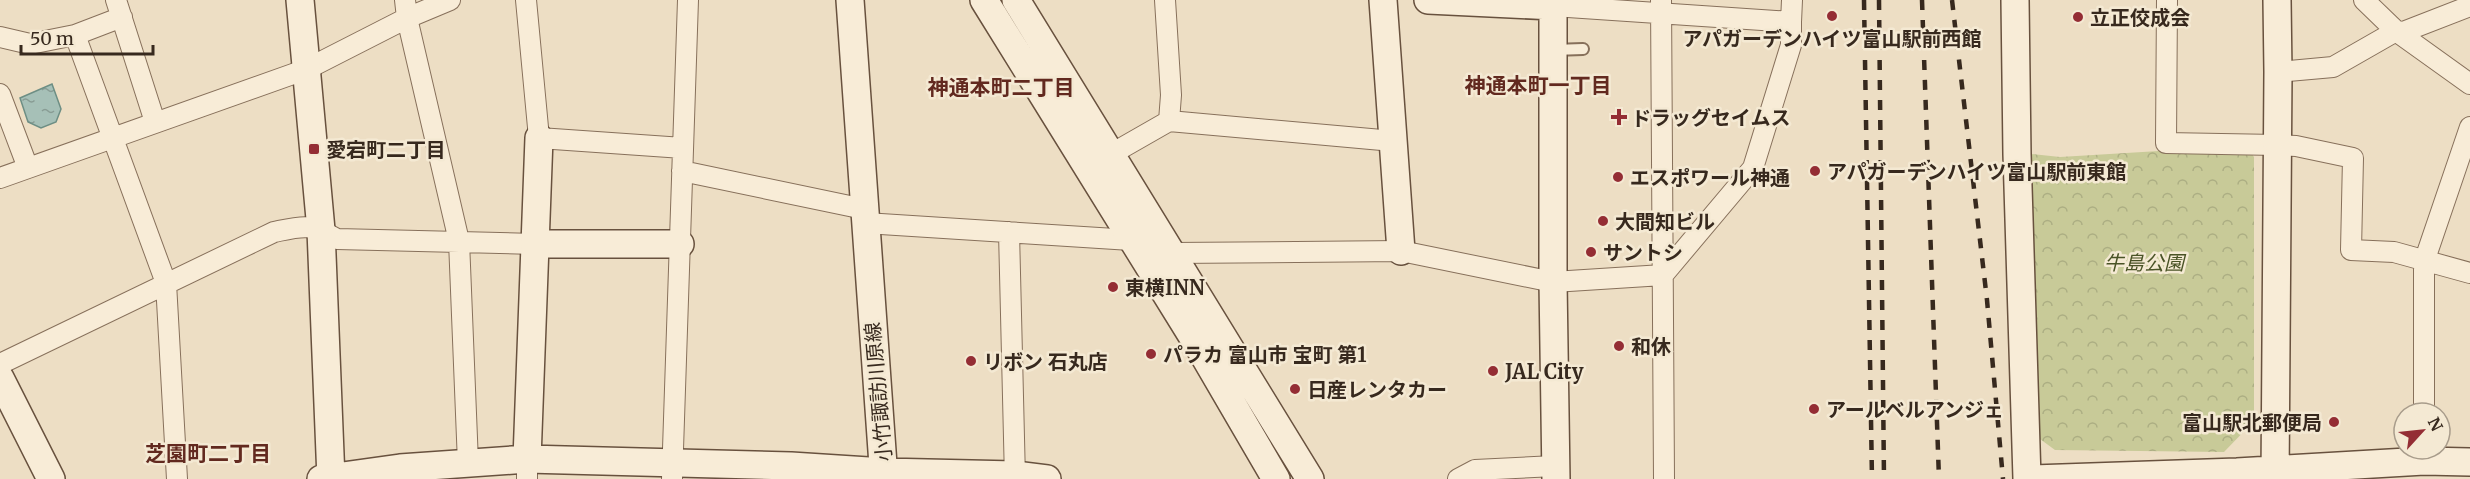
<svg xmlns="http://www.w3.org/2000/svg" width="2470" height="479" viewBox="0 0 2470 479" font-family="Merriweather,'Noto Sans JP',serif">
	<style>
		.park { fill: url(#park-crowns) }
		.water { fill: url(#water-ripples); stroke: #6d8e84; stroke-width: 1.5 }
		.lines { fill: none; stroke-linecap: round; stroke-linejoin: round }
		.lane-casing { stroke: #87705b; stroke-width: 14 }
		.street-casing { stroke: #87705b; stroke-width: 22 }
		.secondary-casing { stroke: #68513e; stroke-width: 30 }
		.lane { stroke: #f8ecd7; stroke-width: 10 }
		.street { stroke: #f8ecd7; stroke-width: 20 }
		.secondary { stroke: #f8ecd7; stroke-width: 27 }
		.rail { stroke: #37291e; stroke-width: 4.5; stroke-dasharray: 10 10; stroke-linecap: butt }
		.poi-dot { fill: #942d34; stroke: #f4e9d3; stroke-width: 2 }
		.labels { text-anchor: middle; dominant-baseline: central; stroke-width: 5; stroke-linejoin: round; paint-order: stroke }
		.poi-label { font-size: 20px; font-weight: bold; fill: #37291e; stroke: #f4e9d3; text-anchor: start }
		.park-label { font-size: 20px; font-style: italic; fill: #4a5326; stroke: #f4e9d3 }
		.street-label { font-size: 20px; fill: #37291e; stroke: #f4e9d3 }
		.neighbourhood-label { font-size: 21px; font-weight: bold; fill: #62291f; stroke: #f4e9d3 }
	</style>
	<defs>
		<pattern id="park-crowns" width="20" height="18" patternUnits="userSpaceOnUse" patternTransform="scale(1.5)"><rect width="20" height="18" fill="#c8ca98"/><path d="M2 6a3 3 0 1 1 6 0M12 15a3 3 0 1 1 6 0" fill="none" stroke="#acae83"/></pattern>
		<pattern id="water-ripples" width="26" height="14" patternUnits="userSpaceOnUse" patternTransform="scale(1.5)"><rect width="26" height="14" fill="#a6c0b7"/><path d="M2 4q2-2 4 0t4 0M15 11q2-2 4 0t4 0" fill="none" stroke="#889c94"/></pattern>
	</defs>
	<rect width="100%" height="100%" fill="#eddec4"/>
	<path class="park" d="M2249 150 2254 157V421L2224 452 2055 450 2040 439 2031 154 2060 157 2159 151Z"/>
	<path class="water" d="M52 84 61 109 56 122 41 128 28 122 20 98Z"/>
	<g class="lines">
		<g class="lane-casing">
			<path id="lane" d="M1553 50 1583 49"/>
		</g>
		<g class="street-casing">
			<path id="street" d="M116 0 155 122
				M405 0 407 18 459 241 468 463
				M526 0 539 138 683 148
				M1661 0 1664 479
				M2167 0 2166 143 2277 145 2296 146 2353 158 2351 250 2394 252 2470 273
				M2364 0 2396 31 2470 84
				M122 17 75 35 166 283 177 479
				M1791 22 1792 0
				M0 37 30 44 75 35
				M2278 72 2333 67 2396 31 2403 32 2470 6
				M0 94 28 168
				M1169 121 1393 141
				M1099 161 1169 121 1171 95 1165 0
				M682 171 864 209
				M0 178 307 69 407 18 450 0
				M865 223 1131 240 1172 253 1401 251 1553 282 1663 275 1753 168 1791 45V22L1553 6
				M1009 232 1015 479
				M0 364 274 232C303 226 310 223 337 239L535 244
				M2424 413V262L2470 127
				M527 459V479
				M672 479 688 0
				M1458 479 1475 470 1555 466"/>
		</g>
		<g class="secondary-casing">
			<path id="secondary" d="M300 0 321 230 331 479
				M850 0 884 479
				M984 0 1199 347 1276 479
				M1016 0 1310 479
				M1383 0 1401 251
				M1428 0 1553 6
				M1553 0V282L1556 479
				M2015 0 2017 154 2027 479
				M535 244H680
				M0 378 51 479
				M527 459 539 138
				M321 479 400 468 527 459 791 466 884 472 1015 475 1047 479
				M2033 479 2237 472 2424 461 2470 462
				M2275 479 2278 72 2277 0"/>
		</g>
		<use href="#lane" class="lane"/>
		<use href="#street" class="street"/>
		<use href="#secondary" class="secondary"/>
		<path class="rail" d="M1864 0 1872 479
			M1879 0 1884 479
			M1922 0 1939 479
			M1952 0 1987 300 2003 479"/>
	</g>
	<g class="poi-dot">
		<circle cx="1832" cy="16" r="6"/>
		<circle cx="2078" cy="17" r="6"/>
		<path d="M1616 108h6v6h6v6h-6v6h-6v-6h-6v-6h6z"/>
		<rect x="308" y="143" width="12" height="12" rx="3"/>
		<circle cx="1815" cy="171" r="6"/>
		<circle cx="1618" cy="177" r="6"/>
		<circle cx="1603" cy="221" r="6"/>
		<circle cx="1591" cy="252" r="6"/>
		<circle cx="1113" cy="287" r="6"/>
		<circle cx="1619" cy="346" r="6"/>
		<circle cx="1151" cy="354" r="6"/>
		<circle cx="971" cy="361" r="6"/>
		<circle cx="1493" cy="371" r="6"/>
		<circle cx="1295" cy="389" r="6"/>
		<circle cx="1814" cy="409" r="6"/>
		<circle cx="2334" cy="422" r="6"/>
	</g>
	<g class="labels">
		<g class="poi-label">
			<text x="2090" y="17">立正佼成会</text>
			<text x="1832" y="38" text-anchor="middle">アパガーデンハイツ富山駅前西館</text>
			<text x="1631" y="117">ドラッグセイムス</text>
			<text x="326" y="149">愛宕町二丁目</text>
			<text x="1827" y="171">アパガーデンハイツ富山駅前東館</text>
			<text x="1630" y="177">エスポワール神通</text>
			<text x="1615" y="221">大間知ビル</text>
			<text x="1603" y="252">サントシ</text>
			<text x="1125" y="287">東横INN</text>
			<text x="1631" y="346">和休</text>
			<text x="1163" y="354">パラカ 富山市 宝町 第1</text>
			<text x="983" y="361">リボン 石丸店</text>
			<text x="1505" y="371">JAL City</text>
			<text x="1307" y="389">日産レンタカー</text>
			<text x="1826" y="409">アールベルアンジェ</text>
			<text x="2322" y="422" text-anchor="end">富山駅北郵便局</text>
		</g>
		<g class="park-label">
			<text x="2144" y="262">牛島公園</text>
		</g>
		<g class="street-label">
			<text transform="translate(878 392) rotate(-95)">小竹諏訪川原線</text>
		</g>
		<g class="neighbourhood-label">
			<text x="1538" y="85">神通本町一丁目</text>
			<text x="1001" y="87">神通本町二丁目</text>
			<text x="208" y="453">芝園町二丁目</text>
		</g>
	</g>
	<g transform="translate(2422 431) rotate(63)"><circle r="28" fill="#f4e9d3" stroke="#a89c8b" stroke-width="1.5"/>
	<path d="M0-4.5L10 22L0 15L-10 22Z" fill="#942d34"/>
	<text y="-9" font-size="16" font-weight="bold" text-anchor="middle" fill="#37291e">N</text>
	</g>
	<path d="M21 45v9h132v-9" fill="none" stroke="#37291e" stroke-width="3"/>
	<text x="30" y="45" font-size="18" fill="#37291e" stroke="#f4e9d3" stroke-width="4.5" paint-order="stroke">50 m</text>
</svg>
